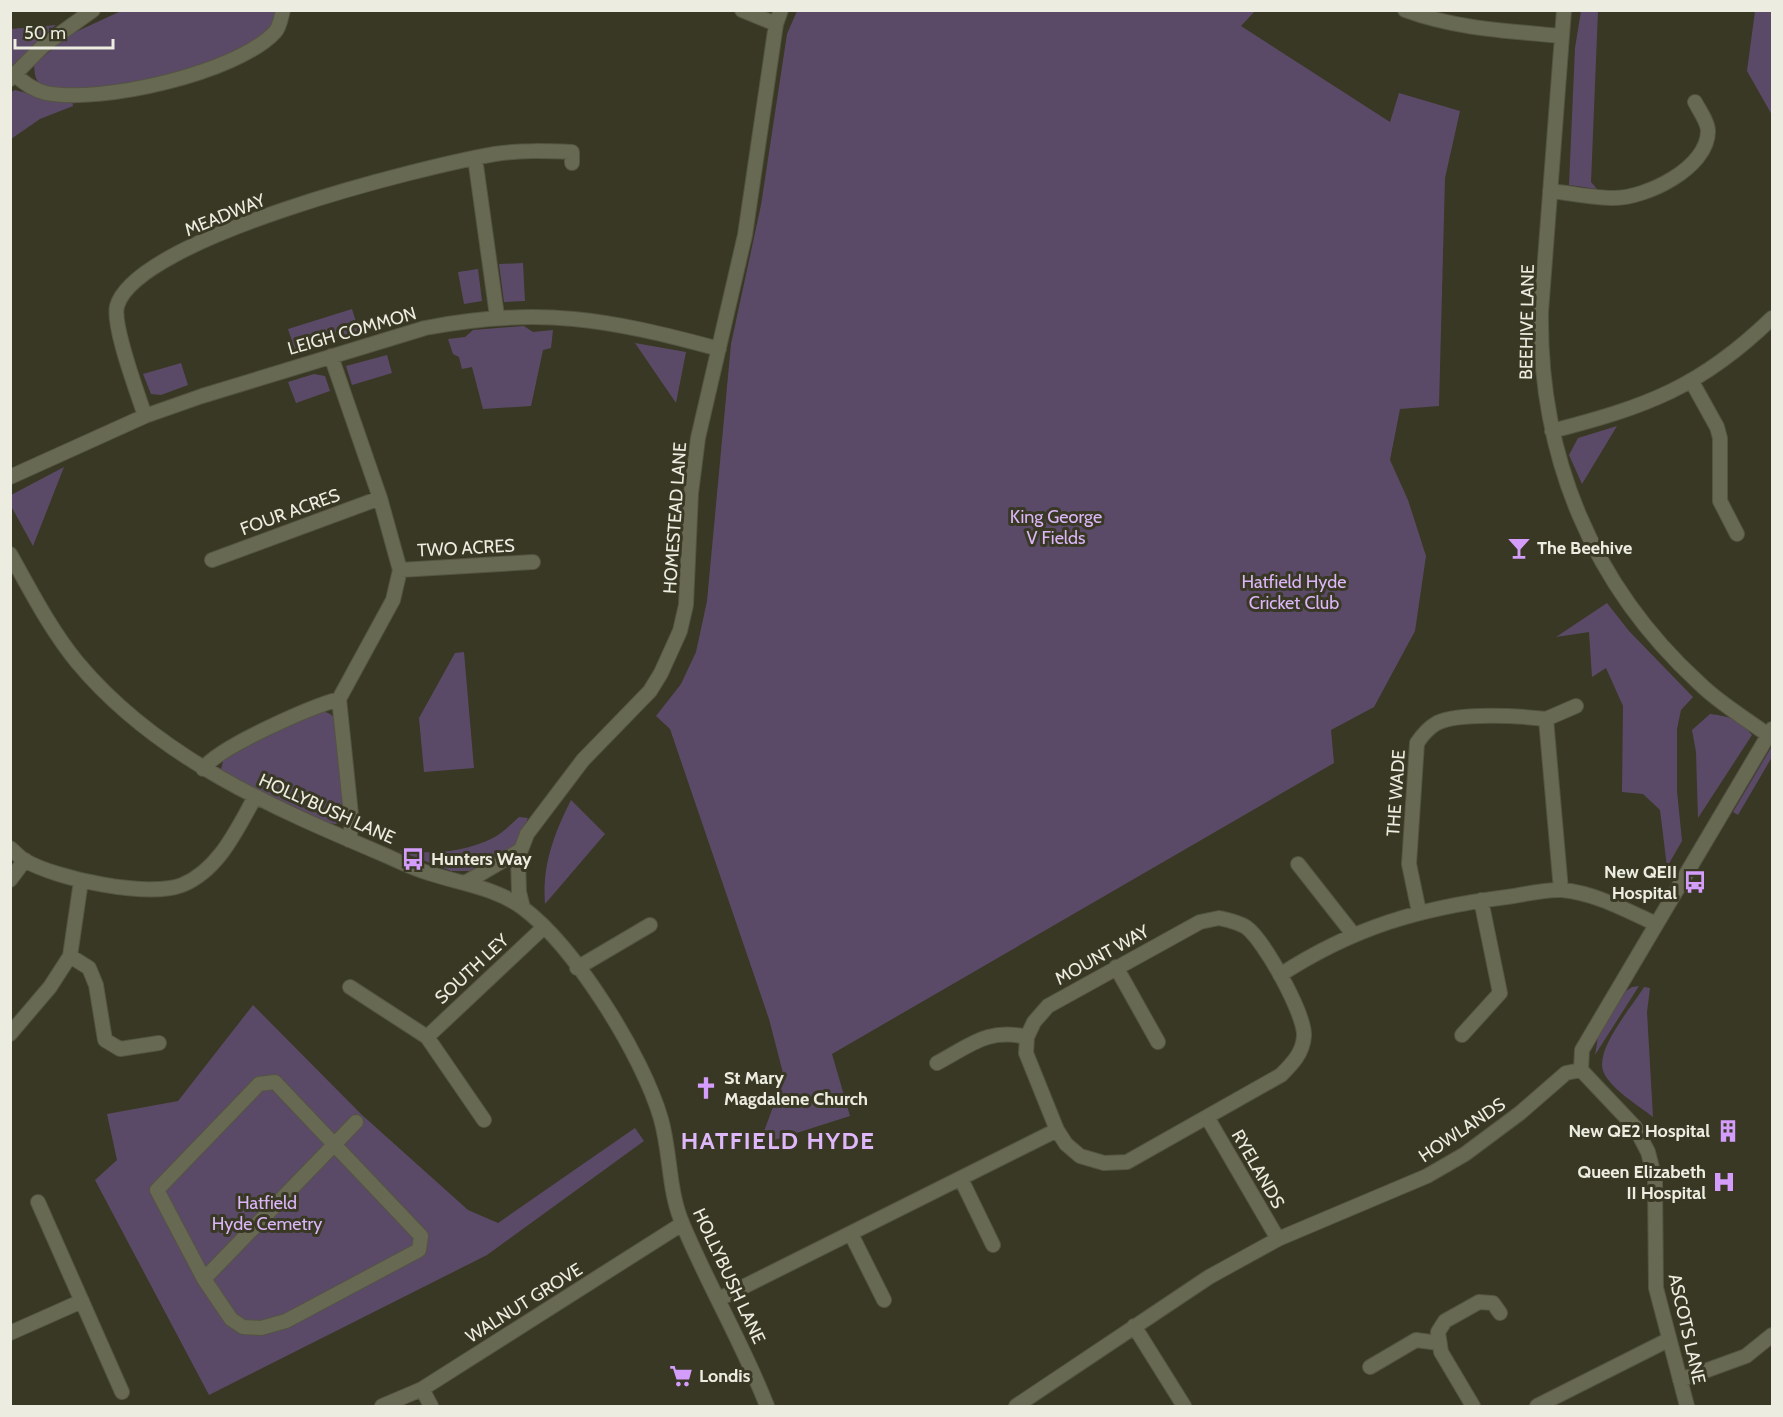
<svg xmlns="http://www.w3.org/2000/svg" width="1783" height="1417" viewBox="0 0 1783 1417" font-family="Cabin,sans-serif">
	<style>
		.green { fill: #5b4a67 }
		.lines { fill: none; stroke-linecap: round; stroke-linejoin: round }
		.minor-casing { stroke: #545443; stroke-width: 16 }
		.minor { stroke: #686953; stroke-width: 14 }
		.labels { text-anchor: middle; dominant-baseline: central; stroke-width: 6; stroke-linejoin: round; paint-order: stroke }
		.street-label { font-size: 18px; fill: #ecece0; stroke: #383824 }
		.park-label { font-size: 18px; fill: #dcb6f8; stroke: #383824 }
		.poi-label { font-size: 18px; font-weight: bold; fill: #ecece0; stroke: #383824; text-anchor: start }
		.district-label { font-size: 24px; font-weight: bold; letter-spacing: 1.5px; fill: #dfb8fb; stroke: #383824 }
	</style>
	<rect width="100%" height="100%" fill="#383824"/>
	<path class="green" d="M121 11H275C275 25 266 36 254 43 219 64 76 109 42 85 34 80 35 73 34 65L67 36Z
		M797 11H1255L1241 26 1390 122 1399 93 1460 111 1445 178 1439 406 1400 409 1390 460 1408 500 1426 556 1415 631 1374 707 1331 730 1334 763 832 1054 850 1116 759 1145 784 1077 769 1019 670 729 656 716 681 684 696 652 707 601 731 344 761 205 787 34Z
		M1581 11H1598L1591 182 1597 189 1569 185 1575 48Z
		M1755 11H1772V115L1747 71Z
		M56 25 11 67V29Z
		M15 90 46 98 72 100 73 106 40 119 11 139V92Z
		M523 263 525 301 504 302 499 264Z
		M478 269 482 301 464 304 458 272Z
		M352 309 359 331 295 350 288 329Z
		M524 326 533 332 553 330 551 348 543 350 531 406 483 409 472 367 462 369 459 357 453 354 448 339 465 337 473 330Z
		M635 343 686 352 676 403Z
		M387 355 392 373 352 385 346 366Z
		M181 363 188 385 161 395 151 394 143 374Z
		M314 374 325 376 330 391 296 403 288 382Z
		M1617 426 1582 484 1569 455 1578 438Z
		M64 467 33 546 11 506V495Z
		M1607 603 1629 631 1693 697 1681 710 1677 729V791L1682 841 1667 867 1660 810 1643 794 1622 792 1623 706 1606 668 1592 677 1589 632 1556 637Z
		M464 652 474 768 424 772 419 718 455 653Z
		M316 711C326 711 332 713 337 722L345 811 343 820 336 824 329 823 224 774 221 769 224 758Z
		M1710 714C1729 716 1740 720 1752 735L1698 818 1696 752 1692 730Z
		M1772 746V757L1738 815 1733 812Z
		M571 800 605 834 545 904C542 865 554 834 571 800Z
		M519 817 528 818 512 854 483 871H451L399 851C431 854 463 853 493 838 502 834 511 824 519 817Z
		M1639 986 1595 1055 1598 1037 1626 991 1632 987Z
		M1644 987 1650 988 1647 1012 1653 1117C1638 1105 1612 1090 1604 1073 1593 1051 1632 1007 1644 987Z
		M253 1005 361 1114 468 1210 498 1223 635 1128 644 1141 487 1255 209 1395 95 1180 117 1160 107 1114 178 1101Z"/>
	<g class="lines">
		<g class="minor-casing">
			<path id="minor" d="M742 10 776 24
				M1405 10C1456 29 1509 31 1562 36
				M1564 10 1541 312C1539 456 1592 585 1699 683 1719 703 1745 718 1768 735
				M15 75C25 83 33 90 46 93 100 104 237 73 275 32 280 27 281 17 283 10
				M10 79 43 46 93 10
				M475 158 497 316
				M1550 191C1571 193 1593 198 1614 198 1646 198 1708 168 1708 131 1708 122 1699 110 1695 102
				M331 356 380 498 400 570 393 600 339 699 352 824 349 840
				M1692 382 1717 427 1720 438V501L1737 534
				M145 416C138 394 112 326 117 306 137 237 425 166 495 154 520 150 547 151 572 152V163
				M1552 431C1646 407 1701 387 1772 318
				M10 477 145 416 202 396 425 328C539 306 609 319 719 349
				M10 554C31 591 50 629 77 662 158 759 274 808 387 856 402 863 417 870 432 874 463 884 496 888 523 908 575 947 643 1056 661 1119 671 1154 668 1191 683 1225 709 1287 743 1344 767 1406
				M212 560 380 498
				M400 570 533 562
				M1546 719 1576 706
				M203 769C218 747 311 707 339 699
				M10 848C15 852 19 857 24 860 56 879 148 898 182 885 219 870 237 829 255 797
				M1298 864 1353 934
				M10 880 25 860
				M465 883 519 851
				M523 908 519 892 518 858 527 834 583 760 650 691 661 673 680 631 686 605 691 493 698 438 745 235 776 24 781 10
				M1419 912 1409 864 1417 743C1423 734 1428 728 1437 723 1459 712 1521 716 1546 719L1561 890
				M1219 918C1228 920 1238 922 1246 927 1264 940 1305 1014 1304 1036 1303 1053 1292 1064 1281 1075L1127 1162 1104 1163 1080 1156 1066 1144 1057 1130 1026 1053 1027 1037 1034 1022 1048 1006 1200 922Z
				M70 956 89 968 96 985 105 1040 120 1049 159 1043
				M1116 967 1158 1042
				M577 968 650 925
				M1280 975C1354 927 1420 908 1507 897 1524 895 1544 889 1562 890 1595 893 1626 910 1656 924
				M350 987 427 1037 484 1120
				M10 1034 50 987 70 956 81 881
				M1462 1035 1500 993 1481 900
				M427 1037 543 928
				M937 1063C971 1045 987 1028 1027 1037
				M1581 1070 1582 1050 1772 729
				M1581 1070 1635 1127 1648 1152 1655 1179 1656 1288 1687 1406
				M275 1082 421 1236 419 1250 286 1321 261 1328 243 1327 231 1319 204 1279 157 1190 259 1084Z
				M1207 1117 1278 1239
				M961 1179 993 1245
				M38 1202 122 1392
				M851 1234 884 1300
				M204 1279 356 1122
				M719 1299 1057 1130
				M1134 1326 1184 1406
				M10 1333 82 1301
				M1370 1367 1416 1340 1439 1343
				M1680 1380 1746 1356 1772 1335
				M422 1389 431 1406
				M382 1406 422 1389 682 1224
				M1016 1406 1209 1277 1278 1239 1427 1176 1465 1154 1520 1113 1566 1073 1581 1070
				M1473 1406 1441 1352 1438 1332 1445 1321 1479 1302 1493 1303 1500 1313
				M1537 1406 1668 1340"/>
		</g>
		<use href="#minor" class="minor"/>
	</g>
	<defs>
		<g id="bar-bare" transform="scale(1.8)"><path d="M-6-5H6L.8 .8V4.5H3.5V6h-7V4.5H-.8V.8Z" fill="#d49cfb" stroke="#383824" stroke-width="2.5" paint-order="stroke"/></g>
		<g id="bus-bare" transform="scale(1.8)"><path d="M-5-6H5V4H4V6H2V4H-2V6H-4V4H-5ZM-3.5-4V0h7V-4ZM-3.5 1.2v1.5H-2V1.2ZM2 1.2v1.5H3.5V1.2Z" fill="#d49cfb" stroke="#383824" stroke-width="2.5" paint-order="stroke"/></g>
		<g id="church-bare" transform="scale(1.8)"><path d="M-1.2-6h2.4v3.5h3.3v2.4h-3.3V6h-2.4V-.1h-3.3v-2.4h3.3Z" fill="#d49cfb" stroke="#383824" stroke-width="2.5" paint-order="stroke"/></g>
		<g id="building-bare" transform="scale(1.8)"><path d="M-4-6H4V6H1V3H-1V6H-4ZM-2.5-4.3h1.7v1.8h-1.7ZM.8-4.3h1.7v1.8H.8ZM-2.5-1h1.7V.8h-1.7ZM.8-1h1.7V.8H.8Z" fill="#d49cfb" stroke="#383824" stroke-width="2.5" paint-order="stroke"/></g>
		<g id="hospital-bare" transform="scale(1.8)"><path d="M-5-5h3v3.5h4V-5h3V5h-3V1.5h-4V5h-3Z" fill="#d49cfb" stroke="#383824" stroke-width="2.5" paint-order="stroke"/></g>
		<g id="supermarket-bare" transform="scale(1.8)"><path d="M-6-5.5h2.5l.6 2H6L4.5 2H-2.5L-4.4-4H-6ZM-1.5 3.2a1.3 1.3 0 1 0 .1 0ZM3 3.2a1.3 1.3 0 1 0 .1 0Z" fill="#d49cfb" stroke="#383824" stroke-width="2.5" paint-order="stroke"/></g>
	</defs>
	<g fill-rule="evenodd">
		<use href="#bar-bare" x="1519" y="548"/>
		<use href="#bus-bare" x="413" y="859"/>
		<use href="#bus-bare" x="1695" y="882"/>
		<use href="#church-bare" x="706" y="1088"/>
		<use href="#building-bare" x="1728" y="1131"/>
		<use href="#hospital-bare" x="1724" y="1182"/>
		<use href="#supermarket-bare" x="681" y="1376"/>
	</g>
	<g class="labels">
		<g class="street-label">
			<text transform="translate(225 215) rotate(-22)">MEADWAY</text>
			<text transform="translate(1527 322) rotate(-89)">BEEHIVE LANE</text>
			<text transform="translate(352 331) rotate(-16)">LEIGH COMMON</text>
			<text transform="translate(290 512) rotate(-20)">FOUR ACRES</text>
			<text transform="translate(675 518) rotate(-86)">HOMESTEAD LANE</text>
			<text transform="translate(466 548) rotate(-3)">TWO ACRES</text>
			<text transform="translate(1396 793) rotate(-86)">THE WADE</text>
			<text transform="translate(327 809) rotate(24)">HOLLYBUSH LANE</text>
			<text transform="translate(1102 955) rotate(-29)">MOUNT WAY</text>
			<text transform="translate(472 969) rotate(-43)">SOUTH LEY</text>
			<text transform="translate(1462 1130) rotate(-34)">HOWLANDS</text>
			<text transform="translate(1258 1169) rotate(60)">RYELANDS</text>
			<text transform="translate(729 1276) rotate(65)">HOLLYBUSH LANE</text>
			<text transform="translate(524 1303) rotate(-32)">WALNUT GROVE</text>
			<text transform="translate(1687 1329) rotate(77)">ASCOTS LANE</text>
		</g>
		<g class="park-label">
			<text x="1056" y="517">King George<tspan x="1056" dy="21">V Fields</tspan></text>
			<text x="1294" y="582">Hatfield Hyde<tspan x="1294" dy="21">Cricket Club</tspan></text>
			<text x="267" y="1203">Hatfield<tspan x="267" dy="21">Hyde Cemetry</tspan></text>
		</g>
		<g class="poi-label">
			<text x="1537" y="548">The Beehive</text>
			<text x="431" y="859">Hunters Way</text>
			<text x="1677" y="872" text-anchor="end">New QEII<tspan x="1677" dy="21">Hospital</tspan></text>
			<text x="724" y="1078">St Mary<tspan x="724" dy="21">Magdalene Church</tspan></text>
			<text x="1710" y="1131" text-anchor="end">New QE2 Hospital</text>
			<text x="1706" y="1172" text-anchor="end">Queen Elizabeth<tspan x="1706" dy="21">II Hospital</tspan></text>
			<text x="699" y="1376">Londis</text>
		</g>
		<g class="district-label">
			<text x="778" y="1140">HATFIELD HYDE</text>
		</g>
	</g>
	<rect width="1783" height="1417" fill="none" stroke="#ecece0" stroke-width="24"/>
	<path d="M15 39v9h98v-9" fill="none" stroke="#ecece0" stroke-width="3"/>
	<text x="24" y="39" font-size="18" fill="#ecece0" stroke="#383824" stroke-width="4.5" paint-order="stroke">50 m</text>
</svg>
